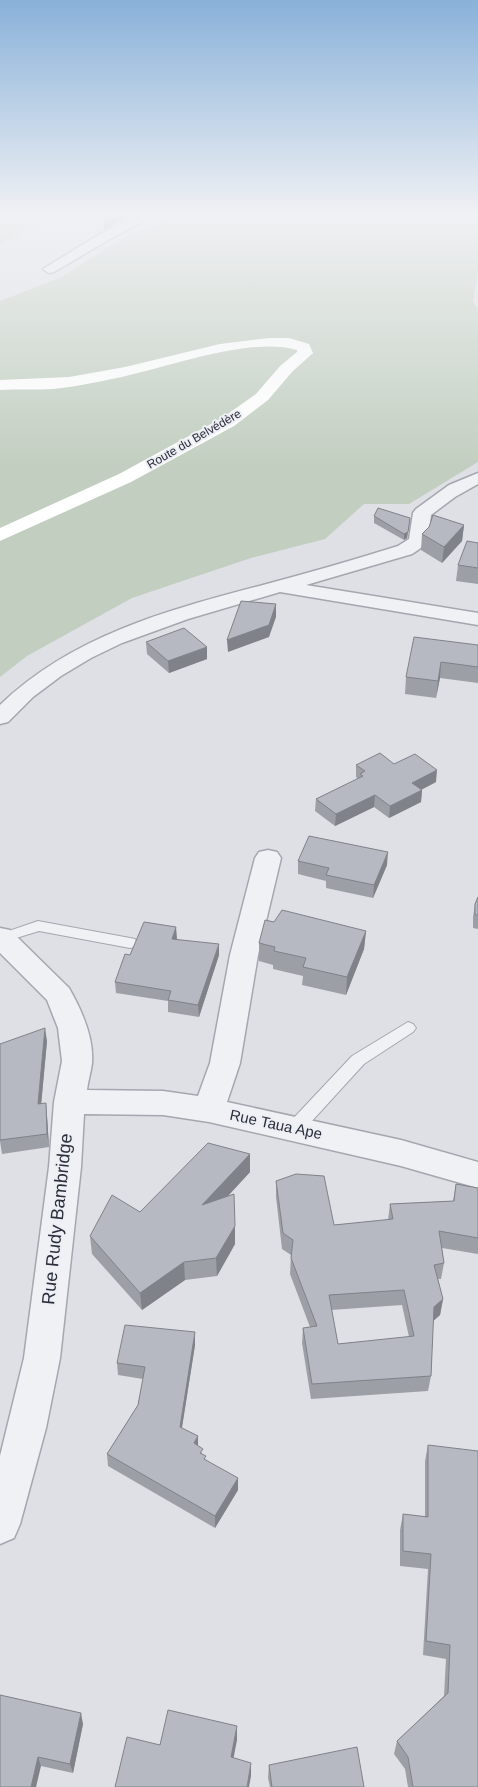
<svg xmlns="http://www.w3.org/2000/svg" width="478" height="1787" viewBox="0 0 478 1787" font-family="Arial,sans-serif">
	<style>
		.green { fill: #c2cfc0 }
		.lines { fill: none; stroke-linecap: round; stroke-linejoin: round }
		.lane-casing { stroke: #a4a7af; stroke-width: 2 }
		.street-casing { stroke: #a4a7af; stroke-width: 3 }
		.lane { fill: #f0f1f5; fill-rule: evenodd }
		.street { fill: #f0f1f5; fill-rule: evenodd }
		.secondary { fill: #fff; fill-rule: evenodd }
		.wall { fill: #9d9fa7; fill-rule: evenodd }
		.shaded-wall { fill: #7f8288 }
		.building { fill: #b6b9c2; stroke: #7f8288; fill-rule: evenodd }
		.labels { text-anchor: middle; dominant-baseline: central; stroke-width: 4; stroke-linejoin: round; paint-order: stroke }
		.far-street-label { font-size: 12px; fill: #292e3b; stroke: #edeff4 }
		.street-label { font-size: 15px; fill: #292e3b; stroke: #edeff4 }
		.near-street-label { font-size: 18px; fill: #292e3b; stroke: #edeff4 }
	</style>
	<rect width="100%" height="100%" fill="#dee0e6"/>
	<path class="green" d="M0 216H54L0 244Z
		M170 216H477L473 221 478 224V273L473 301 478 310V462L409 504H364L325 539 251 558 132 598 27 656 0 677V301L60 278 123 238 167 220Z"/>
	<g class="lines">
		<g class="lane-casing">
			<path id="lane" d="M38 921 130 938 135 939 137 943 135 947 130 948 39 931 0 943V934Z
				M408 1022 413 1024 416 1028 413 1032 364 1064 301 1133 295 1135 289 1133 287 1128 289 1123 352 1056Z"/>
		</g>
		<g class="street-casing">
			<path id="street" d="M138 216H154L108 240 54 272 49 273 43 269 100 234Z
				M478 473V484L455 497 431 515C428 537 432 542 412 554L306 585 478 613V625L280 592 188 619 122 643 91 658 61 676 33 697 8 722 0 724V705C73 635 168 610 263 585 308 573 354 560 398 546L409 539 413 513 416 509 449 485Z
				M268 850 277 852 281 858 258 955 240 1063 227 1102 401 1140 478 1162V1188L401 1166 209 1122 163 1115 84 1114 81 1167 60 1358 46 1428 20 1524 14 1538 0 1544V1456L24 1358 49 1167 54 1102 62 1061 58 1028 47 1000 0 953V928L10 930 69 988C81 1009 94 1037 92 1063 91 1072 88 1081 87 1090L163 1091 198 1096 210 1063 230 955 255 858 259 852Z"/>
		</g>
		<use href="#lane" class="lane"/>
		<use href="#street" class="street"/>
		<path class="secondary" d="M269 338H289L309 344 313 353 292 372 268 400 234 426 131 482 0 541V528L119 474 222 418 256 394 280 366 297 352V350C250 336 166 368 117 378 96 382 75 387 53 389 36 390 18 389 0 390V380L69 377 125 367 220 344Z"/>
	</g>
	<path class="wall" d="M374 516 410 518 407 538 404 540 374 523Z
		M464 525 462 541 442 563 421 550 422 534Z
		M478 543V584L456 581 458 565Z
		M146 642 207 659 169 673 147 654Z
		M478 645V683L440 678 436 698 405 694 406 677Z
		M394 764 436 782 421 790H422L421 802 389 818 374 807 335 826 315 811 316 799 358 779 356 777V765Z
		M298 861 387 865 373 898 326 888V881L298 874Z
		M478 897V929L473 928V917L475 904Z
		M274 922 366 931 364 949 346 995 302 985 303 976 273 969V965L259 961V943Z
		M177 938 176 939 219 955 199 1017 168 1012V1001L116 993 115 982 130 955Z
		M47 1041 41 1103 47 1116 49 1147 2 1154 0 1141V1044Z
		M250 1154V1172L228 1196 235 1244 217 1276 185 1280 142 1310 92 1254 90 1236 140 1212Z
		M276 1181 334 1225 388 1220 390 1204 453 1201 456 1184 478 1188V1254L442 1248 444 1263 441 1279H438L443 1299 440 1315 433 1321 431 1376 428 1391 311 1399 302 1343 303 1328 310 1327 290 1274 291 1255 282 1249 276 1197ZM402 1305 409 1337 338 1344 331 1310Z
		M195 1332V1345L182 1428 198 1436V1446L206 1461 238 1490 215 1528 108 1466 107 1454 138 1405 143 1379 118 1375 117 1363Z
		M428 1445 478 1787H408L405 1769 394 1754 397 1741 444 1696 446 1659 423 1655 428 1569 400 1566V1530L403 1514 425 1517V1461Z
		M0 1695 83 1724 73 1773 41 1766Z
		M269 1765 364 1787H270L268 1778Z"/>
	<path class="shaded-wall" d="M113 216H128L104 230V221Z
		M410 518 407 538 404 540V534Z
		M464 525 462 541 442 563 444 547Z
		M276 604V617L269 637 228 652 227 640Z
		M207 647V659L169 673 168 661Z
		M441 662 440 678 436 698 438 681Z
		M437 770 436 782 411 795 412 783Z
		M422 790 421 802 389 818 390 806Z
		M375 795 374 807 335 826 336 814Z
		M388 852 387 865 373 898 374 885Z
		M176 927 177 938 172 950V939Z
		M366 931 364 949 346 995 347 977Z
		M219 944V955L199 1017 198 1005Z
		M45 1028 47 1041 40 1117 38 1104Z
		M46 1103 47 1116 49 1147 47 1134Z
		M250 1154V1172L203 1223 202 1205Z
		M235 1226V1244L217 1276 216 1258Z
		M184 1262 185 1280 142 1310 140 1293Z
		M443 1299 440 1315 431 1323 434 1307Z
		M195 1332V1345L180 1439V1427Z
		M198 1436V1449L194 1443Z
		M238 1478V1490L215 1528V1516Z
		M81 1713 83 1724 73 1773 70 1764Z
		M237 1726V1740L231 1771V1757Z
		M38 1757 41 1766 36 1787H31Z
		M251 1763V1776L249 1787H247Z"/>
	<path class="building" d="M107 216H113L104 221Z
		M378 508 410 518 408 532 404 534 374 516Z
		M433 515 464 525 444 547 422 534 429 527Z
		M467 541 478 543V568L458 565Z
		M241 601 276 604 269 625 227 640Z
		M184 628 207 647 168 661 146 642Z
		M414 637 478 645V667L441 662 438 681 406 677Z
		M380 753 394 764 415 754 437 770 412 783 422 790 390 806 375 795 336 814 316 799 363 776 360 774 365 771 356 765Z
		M309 836 388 852 374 885 326 875 329 868 298 861Z
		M478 897V915H475V904Z
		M282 910 366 931 347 977 303 967 306 958 274 951 275 947 259 943 265 920 274 922Z
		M144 922 176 927 172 939 219 944 198 1005 168 1000 171 991 115 982 125 954 130 955Z
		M45 1028 38 1104 46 1103 47 1134 0 1140V1044Z
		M208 1143 250 1154 202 1205 234 1194 235 1226 216 1258 184 1262 140 1293 90 1236 112 1195 140 1212Z
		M296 1174 324 1176 334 1225 393 1219 390 1204 454 1201 456 1184 478 1188V1238L439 1231 444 1263 434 1265 443 1299 434 1307 431 1376 312 1384 303 1328 317 1326 291 1258 293 1240 283 1233 276 1181ZM404 1290 414 1336 338 1344 329 1295Z
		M125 1325 195 1332 180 1427 198 1436 194 1443 203 1449 200 1453 206 1456 204 1459 238 1478 215 1516 107 1454 138 1405 145 1367 117 1363Z
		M428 1445 478 1451V1787H413L408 1757 397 1741 448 1693 450 1645 426 1641 431 1554 403 1551V1514L428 1517Z
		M0 1695 81 1713 70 1764 38 1757 31 1787H0Z
		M168 1710 237 1726 231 1757 251 1763 247 1787H115L127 1737 160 1745Z
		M357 1747 364 1787H272L269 1765Z"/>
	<linearGradient id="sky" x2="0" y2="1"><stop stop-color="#89b1d9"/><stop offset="0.46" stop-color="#f0f1f4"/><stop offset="1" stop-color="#f0f1f4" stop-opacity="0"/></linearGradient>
	<rect width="478" height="466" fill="url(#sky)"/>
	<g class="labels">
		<g class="far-street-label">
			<text transform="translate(194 439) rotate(-30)">Route du Belvédère</text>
		</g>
		<g class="street-label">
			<text transform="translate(276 1124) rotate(12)">Rue Taua Ape</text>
		</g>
		<g class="near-street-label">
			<text transform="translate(57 1219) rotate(-84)">Rue Rudy Bambridge</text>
		</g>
	</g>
</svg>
